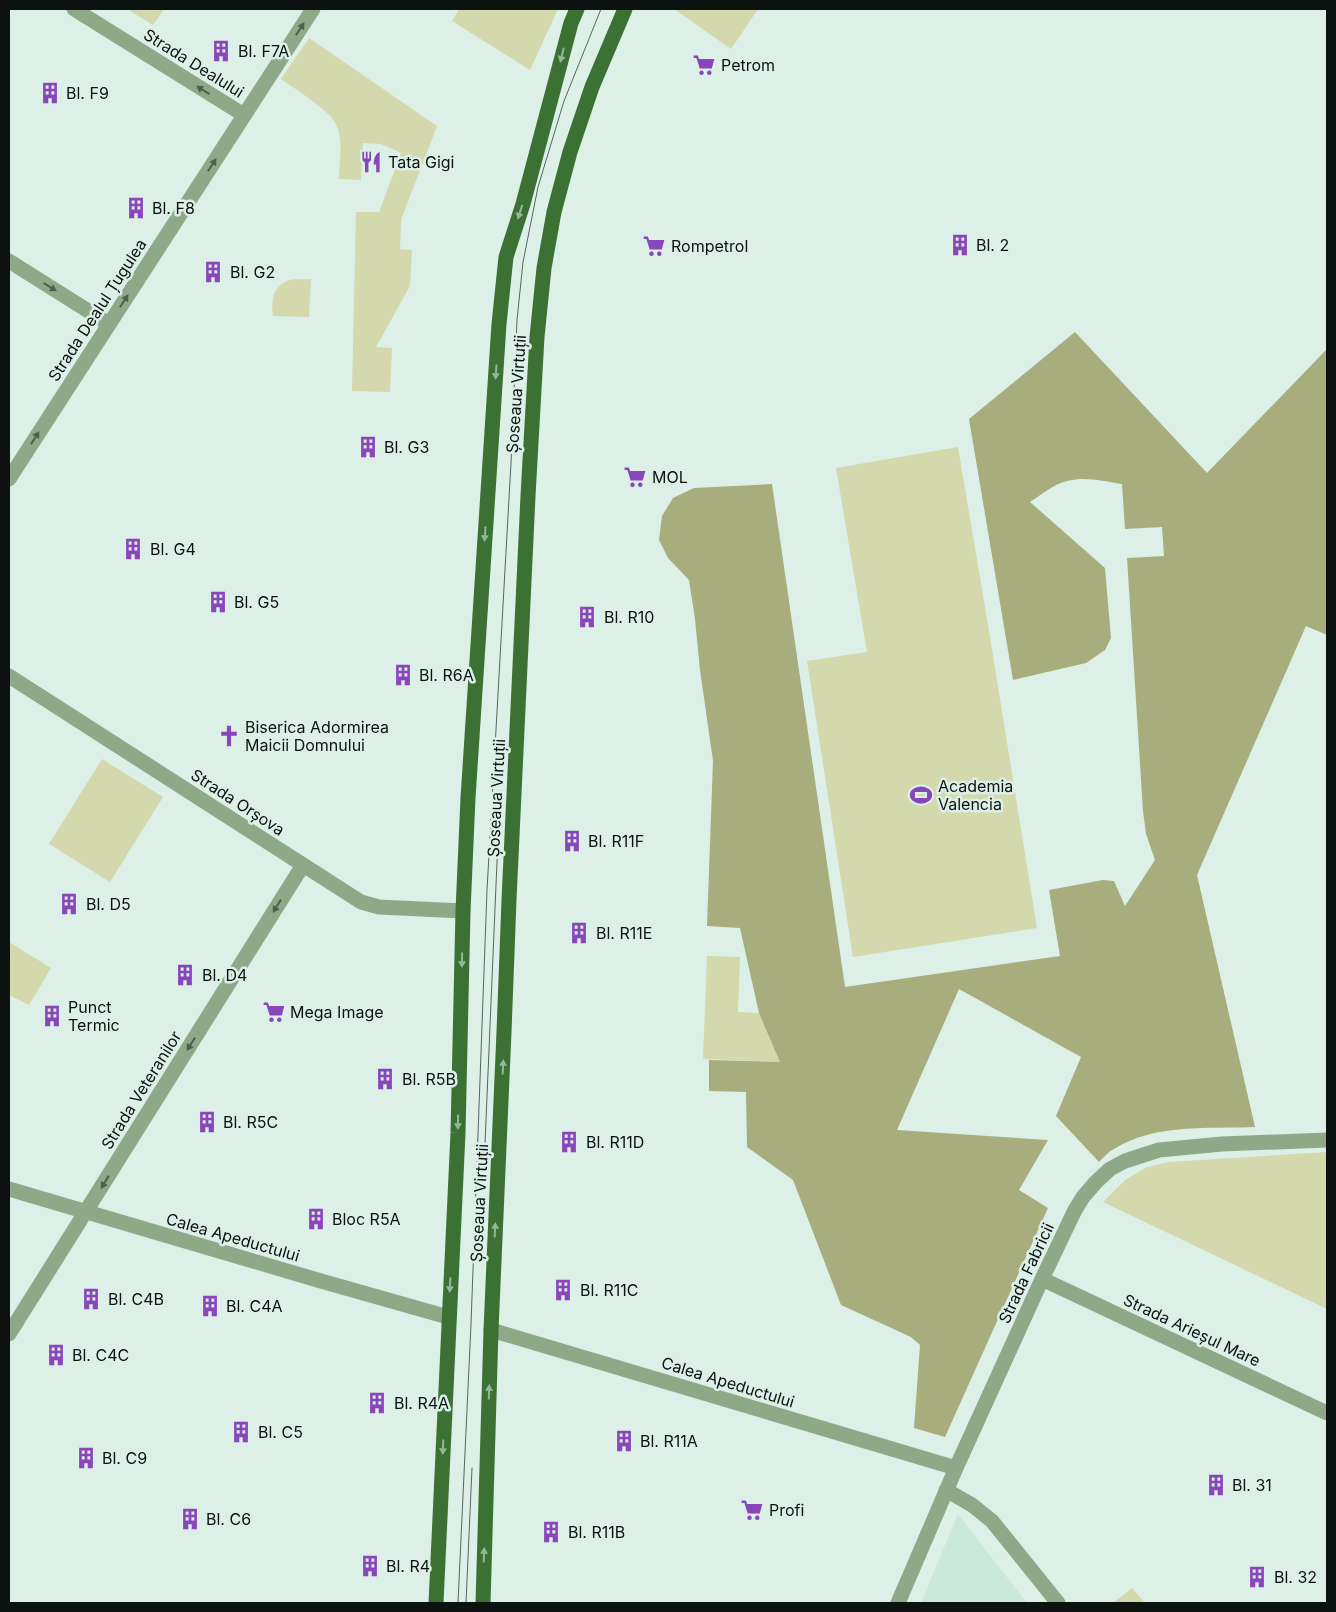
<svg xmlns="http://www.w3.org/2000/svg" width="1336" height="1612" viewBox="0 0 1336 1612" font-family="Inter,sans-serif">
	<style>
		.built { fill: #cbe8dc }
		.green { fill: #d3d8ad }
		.forest { fill: #a7ad7c }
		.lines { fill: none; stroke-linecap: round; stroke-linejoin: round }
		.street { stroke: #8da988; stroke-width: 15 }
		.primary { stroke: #3c7134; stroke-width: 15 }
		.tram { stroke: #58645f; stroke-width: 1 }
		.oneway { fill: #4c5e4c }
		.oneway2 { fill: #94b797 }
		.labels { text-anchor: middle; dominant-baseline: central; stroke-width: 5; stroke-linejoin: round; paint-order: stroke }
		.poi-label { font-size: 16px; fill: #0b120f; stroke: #dcf0e8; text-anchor: start }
		.street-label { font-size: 16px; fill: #0b120f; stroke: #dcf0e8 }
	</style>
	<rect width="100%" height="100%" fill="#dcf0e8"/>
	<path class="built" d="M958 1514 1027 1603H921Z"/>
	<path class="green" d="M127 9H164L153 25Z
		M459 9H558L530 70 452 21Z
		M674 9H758L731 49Z
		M309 38 437 126 401 220 400 249 412 250 410 286 376 347 392 348 390 392 352 391 356 212H379L401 153 381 144 363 143 361 180 339 179C339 162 344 140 336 124 330 111 294 88 281 79Z
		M311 279 309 317 273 316C271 303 272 287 287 281 293 278 304 280 311 279Z
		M958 447 989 631 1037 928 853 957 807 661 867 652 836 468Z
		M102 759 163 797 110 882 49 844Z
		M9 942 51 968 29 1005 9 995Z
		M707 956 740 957 738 1012 759 1013 781 1062 703 1059Z
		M1327 1152V1309L1103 1202 1125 1180 1147 1167 1168 1162Z
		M1132 1588 1145 1603H1113Z"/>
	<path class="forest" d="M1075 332 1207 473 1327 349V635L1306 626 1197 875 1255 1127C1209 1129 1155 1123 1114 1149 1108 1152 1104 1157 1099 1162L1056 1116 1081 1057 959 989 897 1130 1048 1140 1019 1190 1048 1208 945 1437 914 1428 920 1345 911 1337 841 1305 793 1180 747 1147 746 1092 709 1091V1060L780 1062 759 1013 740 928 707 926 713 761 700 670 695 619 689 580 668 558 659 540 662 516 673 498 694 488 772 484 845 987 1060 956 1049 890 1103 880 1114 881 1125 906 1155 860 1146 834 1143 811 1127 558 1164 556 1162 527 1125 529 1122 484C1104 481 1085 476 1067 481 1054 484 1041 495 1030 502L1105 568 1111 638 1105 650 1086 663 1013 680 969 419Z"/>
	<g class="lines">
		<path class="street" d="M74 9 244 115
			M9 261 109 324
			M9 479 313 9
			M9 676 361 902 379 907 463 911
			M9 1189 321 1281 448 1317
			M1042 1279 1327 1413
			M491 1330 956 1468
			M9 1334 303 865
			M946 1490 972 1505 992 1521 1058 1603
			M898 1603 956 1468 1042 1279 1075 1210 1083 1197 1096 1182 1110 1169 1125 1161 1159 1150 1222 1144 1327 1140"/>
		<path class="primary" d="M436 1603 458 1133 463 911 468 798 499 324 506 257 523 204 571 23 577 9
			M483 1603 491 1330 504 1032 509 900 528 496 537 337 544 268 554 212 570 152 592 87 625 9"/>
		<path class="tram" d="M485 1144 500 791
			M458 1603 471 1324 487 890 511 463 517 320 523 262 538 187 564 101 601 9
			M466 1603 472 1468"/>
	</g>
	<defs><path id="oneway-solid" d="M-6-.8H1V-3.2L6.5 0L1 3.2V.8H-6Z" transform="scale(1.25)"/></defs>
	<g class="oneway">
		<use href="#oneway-solid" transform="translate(300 29) rotate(-57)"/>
		<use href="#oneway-solid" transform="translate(203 90) rotate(-148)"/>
		<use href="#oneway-solid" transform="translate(212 165) rotate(-57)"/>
		<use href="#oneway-solid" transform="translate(50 287) rotate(32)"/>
		<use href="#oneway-solid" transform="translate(124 301) rotate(-57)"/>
		<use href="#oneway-solid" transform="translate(35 438) rotate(-57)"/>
		<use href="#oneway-solid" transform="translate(277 906) rotate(122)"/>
		<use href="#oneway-solid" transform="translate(191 1044) rotate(122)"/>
		<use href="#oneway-solid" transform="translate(105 1182) rotate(122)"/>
	</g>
	<g class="oneway2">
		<use href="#oneway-solid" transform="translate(562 55) rotate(104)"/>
		<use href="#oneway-solid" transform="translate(520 212) rotate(108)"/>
		<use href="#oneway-solid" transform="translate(496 372) rotate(94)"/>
		<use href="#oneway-solid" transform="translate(485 534) rotate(94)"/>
		<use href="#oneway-solid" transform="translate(462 960) rotate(91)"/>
		<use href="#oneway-solid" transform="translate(503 1067) rotate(-87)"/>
		<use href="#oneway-solid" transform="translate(458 1122) rotate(91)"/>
		<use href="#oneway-solid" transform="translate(495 1230) rotate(-87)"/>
		<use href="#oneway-solid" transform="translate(450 1285) rotate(93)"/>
		<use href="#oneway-solid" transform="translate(489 1392) rotate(-88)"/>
		<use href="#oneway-solid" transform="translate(443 1447) rotate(92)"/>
		<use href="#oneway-solid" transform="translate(484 1555) rotate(-88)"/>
	</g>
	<defs>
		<g id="building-bare" transform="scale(1.725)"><path d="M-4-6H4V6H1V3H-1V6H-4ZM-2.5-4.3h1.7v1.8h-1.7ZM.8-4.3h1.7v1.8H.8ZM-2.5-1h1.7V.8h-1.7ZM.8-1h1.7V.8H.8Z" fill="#8946bb" stroke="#dcf0e8" stroke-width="2.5" paint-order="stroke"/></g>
		<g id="supermarket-bare" transform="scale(1.725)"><path d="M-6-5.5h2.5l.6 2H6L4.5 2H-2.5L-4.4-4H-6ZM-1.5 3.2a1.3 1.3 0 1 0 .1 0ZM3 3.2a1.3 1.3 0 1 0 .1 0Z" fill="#8946bb" stroke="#dcf0e8" stroke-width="2.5" paint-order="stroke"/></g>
		<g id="restaurant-bare" transform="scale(1.725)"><path d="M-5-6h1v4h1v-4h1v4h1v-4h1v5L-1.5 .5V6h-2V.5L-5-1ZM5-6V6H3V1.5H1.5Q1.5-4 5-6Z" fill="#8946bb" stroke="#dcf0e8" stroke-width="2.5" paint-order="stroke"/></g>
		<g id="church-bare" transform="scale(1.725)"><path d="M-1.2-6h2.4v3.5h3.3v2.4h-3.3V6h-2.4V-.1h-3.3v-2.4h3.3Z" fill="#8946bb" stroke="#dcf0e8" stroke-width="2.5" paint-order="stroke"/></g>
		<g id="stadium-bare" transform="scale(1.725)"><path d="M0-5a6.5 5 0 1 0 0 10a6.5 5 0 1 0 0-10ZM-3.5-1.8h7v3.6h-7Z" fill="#8946bb" stroke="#dcf0e8" stroke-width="2.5" paint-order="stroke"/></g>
	</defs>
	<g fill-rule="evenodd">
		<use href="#building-bare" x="221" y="51"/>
		<use href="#supermarket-bare" x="704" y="65"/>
		<use href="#building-bare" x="50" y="93"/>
		<use href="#restaurant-bare" x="371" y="162"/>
		<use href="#building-bare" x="136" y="208"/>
		<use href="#building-bare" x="960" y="245"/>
		<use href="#supermarket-bare" x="654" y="246"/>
		<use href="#building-bare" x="213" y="272"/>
		<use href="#building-bare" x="368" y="447"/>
		<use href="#supermarket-bare" x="635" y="477"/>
		<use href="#building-bare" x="133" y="549"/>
		<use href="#building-bare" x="218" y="602"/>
		<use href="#building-bare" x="587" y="617"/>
		<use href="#building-bare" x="403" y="675"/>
		<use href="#church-bare" x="229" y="736"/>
		<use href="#stadium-bare" x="921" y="795"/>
		<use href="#building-bare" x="572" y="841"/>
		<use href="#building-bare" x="69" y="904"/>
		<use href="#building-bare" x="579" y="933"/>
		<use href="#building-bare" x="185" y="975"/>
		<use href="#supermarket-bare" x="274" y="1012"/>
		<use href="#building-bare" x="52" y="1016"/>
		<use href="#building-bare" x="385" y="1079"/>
		<use href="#building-bare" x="207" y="1122"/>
		<use href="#building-bare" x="569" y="1142"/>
		<use href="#building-bare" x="316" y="1219"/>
		<use href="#building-bare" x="563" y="1290"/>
		<use href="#building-bare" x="91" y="1299"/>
		<use href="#building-bare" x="210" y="1306"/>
		<use href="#building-bare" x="56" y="1355"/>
		<use href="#building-bare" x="377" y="1403"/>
		<use href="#building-bare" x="241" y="1432"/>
		<use href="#building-bare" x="624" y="1441"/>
		<use href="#building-bare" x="86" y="1458"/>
		<use href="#building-bare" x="1216" y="1485"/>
		<use href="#supermarket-bare" x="752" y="1510"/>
		<use href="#building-bare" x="190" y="1519"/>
		<use href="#building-bare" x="551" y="1532"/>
		<use href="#building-bare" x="370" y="1566"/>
		<use href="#building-bare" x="1257" y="1577"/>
	</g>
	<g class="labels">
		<g class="poi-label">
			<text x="238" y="51">Bl. F7A</text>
			<text x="721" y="65">Petrom</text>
			<text x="66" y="93">Bl. F9</text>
			<text x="388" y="162">Tata Gigi</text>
			<text x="152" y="208">Bl. F8</text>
			<text x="976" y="245">Bl. 2</text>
			<text x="671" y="246">Rompetrol</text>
			<text x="230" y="272">Bl. G2</text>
			<text x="384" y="447">Bl. G3</text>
			<text x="652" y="477">MOL</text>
			<text x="150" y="549">Bl. G4</text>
			<text x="234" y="602">Bl. G5</text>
			<text x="604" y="617">Bl. R10</text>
			<text x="419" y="675">Bl. R6A</text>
			<text x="245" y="727">Biserica Adormirea<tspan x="245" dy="18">Maicii Domnului</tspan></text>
			<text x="938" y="786">Academia<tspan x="938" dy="18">Valencia</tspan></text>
			<text x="588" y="841">Bl. R11F</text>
			<text x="86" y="904">Bl. D5</text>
			<text x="596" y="933">Bl. R11E</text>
			<text x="202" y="975">Bl. D4</text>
			<text x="68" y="1007">Punct<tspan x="68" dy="18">Termic</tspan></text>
			<text x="290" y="1012">Mega Image</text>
			<text x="402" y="1079">Bl. R5B</text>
			<text x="223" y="1122">Bl. R5C</text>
			<text x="586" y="1142">Bl. R11D</text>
			<text x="332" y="1219">Bloc R5A</text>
			<text x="580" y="1290">Bl. R11C</text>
			<text x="108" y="1299">Bl. C4B</text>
			<text x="226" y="1306">Bl. C4A</text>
			<text x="72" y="1355">Bl. C4C</text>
			<text x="394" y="1403">Bl. R4A</text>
			<text x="258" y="1432">Bl. C5</text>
			<text x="640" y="1441">Bl. R11A</text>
			<text x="102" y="1458">Bl. C9</text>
			<text x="1232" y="1485">Bl. 31</text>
			<text x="769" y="1510">Profi</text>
			<text x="206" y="1519">Bl. C6</text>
			<text x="568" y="1532">Bl. R11B</text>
			<text x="386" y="1566">Bl. R4</text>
			<text x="1274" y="1577">Bl. 32</text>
		</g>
		<g class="street-label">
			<text transform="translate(194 63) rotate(32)">Strada Dealului</text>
			<text transform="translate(97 310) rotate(-57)">Strada Dealul Țugulea</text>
			<text transform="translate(516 394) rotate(-86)">Șoseaua Virtuții</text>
			<text transform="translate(496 798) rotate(-87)">Șoseaua Virtuții</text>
			<text transform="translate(238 802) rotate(33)">Strada Orșova</text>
			<text transform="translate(141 1090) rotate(-58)">Strada Veteranilor</text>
			<text transform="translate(479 1203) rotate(-87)">Șoseaua Virtuții</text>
			<text transform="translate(233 1237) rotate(16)">Calea Apeductului</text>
			<text transform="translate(1026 1273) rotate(-65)">Strada Fabricii</text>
			<text transform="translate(1192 1330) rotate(25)">Strada Arieșul Mare</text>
			<text transform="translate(728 1382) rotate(17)">Calea Apeductului</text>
		</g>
	</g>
	<rect width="1336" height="1612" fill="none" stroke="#0b120f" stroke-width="20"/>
</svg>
